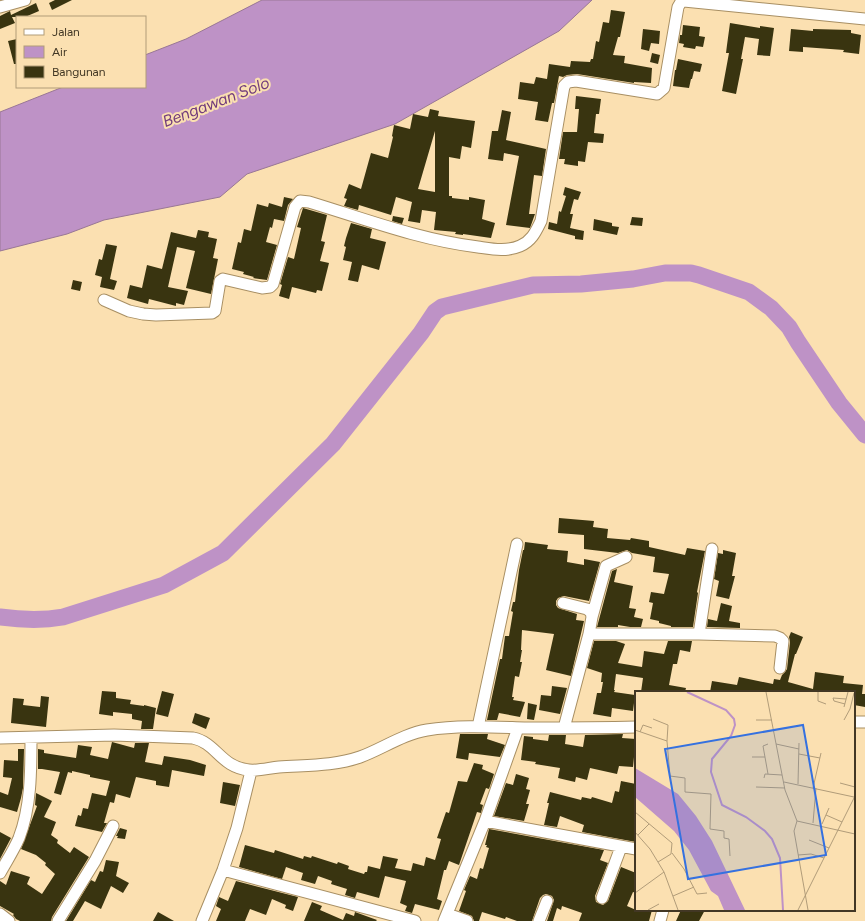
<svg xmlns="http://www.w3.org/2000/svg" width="865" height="921" viewBox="0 0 865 921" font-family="Figtree,sans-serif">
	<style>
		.water { fill: #be92c6; stroke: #997795 }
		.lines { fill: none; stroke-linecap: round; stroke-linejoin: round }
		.river { stroke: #be92c6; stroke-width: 17 }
		.building { fill: #393410; fill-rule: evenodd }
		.minor-casing { stroke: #a88f63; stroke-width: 13 }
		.minor { stroke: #fff; stroke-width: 11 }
		.labels { text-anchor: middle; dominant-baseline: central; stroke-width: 4; stroke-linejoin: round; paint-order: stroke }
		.water-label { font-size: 16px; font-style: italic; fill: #723c7c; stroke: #fbe0b1 }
		.inset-river { fill: none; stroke: #be92c6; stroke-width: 2 }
		.inset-road { fill: none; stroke: #b19c79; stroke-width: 1 }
		.view { fill: #3571e0; fill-opacity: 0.15; stroke: #3571e0; stroke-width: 2 }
		.inset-edge { fill: none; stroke: #423724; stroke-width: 2 }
	</style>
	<rect width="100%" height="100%" fill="#fbe0b1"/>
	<path class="water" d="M262 0H592L559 31 395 124 247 174 220 197 104 220 67 234 0 251V112L63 87H145V55L186 39Z"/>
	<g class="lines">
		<path class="river" d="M0 617C22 620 41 621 63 617L164 585 223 553 333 444 421 333 435 312 442 307 533 285 581 284 633 279 665 273H691L699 275 749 292 771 308 789 327 798 342 839 403 865 435"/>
	</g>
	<path class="building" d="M55 0H72L52 10 49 3Z
		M36 3 39 11 25 17H12L15 23 0 29V16L10 11 11 15Z
		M611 10 625 12 620 37H618L613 55 625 56 624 63 652 68 651 83 634 82V83L577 74 567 75 563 77 559 76 554 103H552L548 122 535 120 538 102 518 99 520 82 534 84 536 77 547 79 549 64 570 67 571 61 590 62 591 59H593L596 41 599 42 603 22 609 23Z
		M730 23 760 28V26L774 28 770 56 757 55 759 39 745 37 741 59H743L736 94 722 91 729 53H726L727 45Z
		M683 25 700 27 699 36 705 37 703 47 696 46 695 49 683 47 684 44 679 43 680 35H682Z
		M643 29 660 31 659 44 651 43 649 51 641 49Z
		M791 29 813 31V29L851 30V33L861 35 859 54 843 52 844 50 803 47V52L789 51Z
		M17 39V64H14L8 41Z
		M652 53 660 55 658 64 650 62Z
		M678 59 702 64 700 72 694 71 692 79H691L689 88 673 86 675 70H676Z
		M576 96 601 99 599 114H596L594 133 604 134 603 143 588 142 585 162 578 161V166L564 164 565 159H559L563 132H577L579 109H575Z
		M430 109 439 111 438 116 475 121 471 148 462 146 460 159 449 157V196H452V198L469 200V197L485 200 482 219 495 223 491 238 463 234V235L455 234 456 232 434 230 436 212 422 210 420 223 408 221 412 202 396 197 391 215 359 205 358 210 344 206 347 199 344 198 349 184 361 189 371 153 388 158 393 137 392 136 394 125 410 129 413 114 428 117ZM435 131V192L418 189Z
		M502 110 511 112 506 140 546 149 542 176 534 175 529 214H535L530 228 506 225 519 156 504 153 503 161 488 159 492 131H498Z
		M565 187 581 192 578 200 574 199 570 214H573L570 228 584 231 583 240 575 239V236L548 229 549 222 557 224 559 211 561 212 566 196 563 195Z
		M284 197 293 199 288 205 284 221 274 219 272 228 270 227 266 242 277 245 267 280 253 278 254 277 243 274 244 272 232 269 238 242 241 243 244 229 251 231 257 204 268 207 269 203 282 207Z
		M303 208 327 215 321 241 325 242 320 261 329 263 322 291 317 290 316 293 292 287 289 299 279 296 282 285 280 284 288 257 294 259 301 228 297 227Z
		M393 216 404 218 402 224 392 221Z
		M632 217 643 218 642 226 630 225Z
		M594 219 612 223V226L619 227 617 235 593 230Z
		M351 223 372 229 370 238 386 242 379 270 362 265 358 282 348 280 352 262 343 260 346 247 344 246 346 238Z
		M198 230 209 232 208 237 217 239 213 258 218 259 211 294 186 288 195 251 177 247 168 287 188 291 184 305 176 303V306L149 299 148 304 127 298 130 285 142 288 147 265 162 269 171 232 196 238Z
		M106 244 117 246 110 279 117 281 114 290 100 287 102 277 95 275 99 259 102 260Z
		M73 280 82 282 80 291 71 289Z
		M559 518 594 521 593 527 608 529 607 538 630 540 631 538 649 541V547L685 555 687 548 705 551 697 592 698 593 693 627H671V626L659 623V621L650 619 653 603 649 602 651 592 664 594 669 574 653 572 655 557 632 553 627 550 618 553 584 549V535L558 533Z
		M525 542 548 545 547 549 568 551 567 562 584 565V559L600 562 589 601 564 596 558 598 556 601V605L558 608 577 614 576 620 584 621 571 676 546 670 554 634 522 630 521 650H522L520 662H522L519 677 515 676 512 697H514L513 700 525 702 520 717 499 713 497 720H487L500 659H502L505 636H509L513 612 511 611 513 602H515L519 570 523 550H524Z
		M723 550 736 553 732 576H735L729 599 716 596 719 581 714 579 718 553 723 554Z
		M617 569 614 582 633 586 629 608 636 609 634 617 643 619 641 627H630L618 625V627H597L612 571Z
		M721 603 732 606 729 621 740 623V628L707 627 708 619 717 621Z
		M791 632 803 637 796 654H795L788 682 813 689 815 672 844 676 843 683 863 685 862 694H865V707L854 705V692H730L722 690 721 692H710L712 681 737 685 739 677 773 684 774 679 780 680 782 675 785 672 787 669 790 642 789 637Z
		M594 641H616L625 644 618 663 642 667 644 651 664 654 668 641H692L690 652 680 650 677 664H673L669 685 686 688 685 692H641L643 678 616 674 614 690H615L614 692 635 695 633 711 612 708 611 717 593 714 597 693H601L603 682H601L602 673 587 668Z
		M552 686 567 688 560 714 539 710 541 695 551 696Z
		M102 691 116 692V698L131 700 130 704 144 706V705L156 708 153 729H141L142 721 132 719V714L113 712V716L99 714Z
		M162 691 174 694 168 717 156 714Z
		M41 696 49 697 46 727 11 723 13 698 24 699 23 705 40 707Z
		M528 703 537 705 534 720 527 719Z
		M195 713 210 718 206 729 192 723Z
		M460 734H488L487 739 505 745 500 757 469 753 468 760 456 758Z
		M623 734 622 738 636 739V757H634L633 767 619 766 617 774 590 768 587 780 576 777 575 782 558 778 560 768 535 764 536 762 521 760 524 736 533 737V739L548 741 549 735H566L565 744 583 747 585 735Z
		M112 742 134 748 135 743H149L145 762 162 765 164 756 190 760 206 765 204 776 172 770 169 787 156 785V781L136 777 130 798 116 794 114 803 110 802 104 823H107L102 832 75 826 78 815 81 816 83 808 88 809 92 793 106 796 110 781 90 777V775L72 771V773L68 772 61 795 54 793 60 772 42 769H38V749L44 750V753L76 758 78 745 92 747 90 755 108 759Z
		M18 749H24V750L23 788 21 798 17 812 0 807V792L8 795 12 778 3 777 4 760 18 761Z
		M474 763 483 765 482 769 494 774 489 789 486 788 480 804 483 805 481 813 477 812 459 865 449 861 446 870H444L437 899 442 901 439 910 415 904 412 913 405 911 407 906 400 903 406 881 385 876 379 898 357 892 355 898 345 895 347 889 331 884 332 881 318 876 315 884 301 880 303 873 286 867 282 879 239 867 245 845 274 853 275 850 303 859 304 856 311 858 312 856 337 864 338 862 349 866 348 869 364 874 365 872H367L368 866 380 869 383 856 398 859 395 868 411 871 413 863 424 866 426 857 435 860 441 839 437 838 446 812 449 813 458 781 467 782Z
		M516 774 529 778 526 789 530 790 526 804H529L524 821 494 816 506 783 513 785Z
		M621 781 636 784V842L582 832 584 825 560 816 557 827 544 825 549 803H547L550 792 581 800 582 797 591 799 592 797 612 803 615 791 619 792Z
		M223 782 240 785 235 806 220 803Z
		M36 793 52 801 44 817 56 822 51 835 58 840 57 843 70 853 74 847 89 857 52 917 51 921H20L16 919 13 915 14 914 0 906V881L6 885 11 871 30 877 27 884 42 894 55 874 45 865 46 863 36 855 21 849 37 806 35 805Z
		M120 828 127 830 125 839 117 838 118 836H116Z
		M489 829 604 850 600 860 608 863 595 896 596 902 603 905 608 901 621 867 636 873V893L633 892 627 906 636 910H652L649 921H579L582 913 562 906 561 910 557 908 553 921H547L554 900 552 896 546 894 543 895 540 898 532 921H517L506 917 505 919 482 912 479 921H474L472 916 459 911 466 891 464 890 470 876 477 879 480 868 483 869 489 848 486 847 487 845H485Z
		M0 832 11 838 0 859Z
		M106 860 119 862 116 876 129 883 123 893 111 886 101 909 85 901 73 921H66L91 880 95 882 100 871 103 872Z
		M236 881 298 897 293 911 285 908 286 905 272 899 266 915 250 909 245 921H216L221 909 216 906 219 897 228 901Z
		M312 902 322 906 320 910 343 920 346 913 354 916 355 912 377 920 376 921H304Z
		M681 910H705L699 921H676Z
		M158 912 174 921H153Z"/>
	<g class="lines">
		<g class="minor-casing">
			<path id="minor" d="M0 7 25 0
				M104 300 129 311 143 314 156 315 212 313 215 311 220 281 223 279 262 288 270 287 273 284 295 207 300 201 309 202C365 219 420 240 478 247 492 249 506 252 520 246 532 241 536 231 541 221L564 86 568 82 576 81 657 94 664 88 678 7 681 2 684 1 865 19
				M563 603 587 609 591 612 592 617 589 634 564 728
				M592 617 606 566 626 557
				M589 634H699L775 636 780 638 783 641 780 668
				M699 634 712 549
				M854 722H865
				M478 727 517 544
				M0 738 114 735 193 738C217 743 220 767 249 770 259 771 269 768 279 767 306 765 334 766 360 757 382 749 403 734 427 730 459 725 492 727 524 728 561 728 599 728 636 727
				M485 821 636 849
				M223 870 415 921
				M0 873C6 862 14 850 19 838 31 807 31 771 31 738
				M602 898 621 847
				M0 914 9 921
				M447 914 467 921
				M58 921 95 861 113 826
				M202 921 223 870 237 828 251 771
				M444 921 485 821 518 728
				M539 921 547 901
				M660 921 663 910"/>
		</g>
		<use href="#minor" class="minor"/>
	</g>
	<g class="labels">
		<g class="water-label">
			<text transform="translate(216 102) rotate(-21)">Bengawan Solo</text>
		</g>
	</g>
	<g transform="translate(635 691)">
		<rect width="220" height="220" fill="#fbe0b1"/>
		<path d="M0 77 43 103 61 125 77 150 110 219H89L83 205 76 200 54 159 39 140 0 106Z" fill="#be92c6"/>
		<path class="inset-river" d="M52 1 91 19 99 28 100 34 96 45 77 68 76 81 87 114 111 126 130 140 137 148 145 167 148 219"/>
		<path class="inset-road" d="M131 1 150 99 162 130 159 140 173 219M183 1V10L191 13M210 13 199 10 198 7 211 8M209 16 213 1M18 28 33 34 32 50M121 29H137M209 29 215 18 219 2M0 39 32 50 35 85 50 87V101L76 103 75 138 89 140V147L94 148 95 165M5 41 8 34 17 37M133 53 128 55 133 83M141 53 164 58M164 63 185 67M117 66H130M129 87 130 83 147 84M149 91 219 106M205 92 220 96M163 93 164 52M121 96 150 97M178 97 186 62M0 121 37 152 36 163 23 171M191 124 207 131M162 130 220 143M178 132 181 97M187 133 194 117M0 141 15 158 29 181 43 219M3 144 14 133M174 149 194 157M37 162 49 178 62 203 72 202M163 164 176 163 189 167M0 202 29 181M38 205 59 196M13 219 24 213M163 219 220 105"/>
		<path class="view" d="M168 34 191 164 53 188 30 58Z"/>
		<rect width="220" height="220" class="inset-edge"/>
	</g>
	<rect x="16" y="16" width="130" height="72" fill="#fbe0b1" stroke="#b19c79"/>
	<rect x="24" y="29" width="20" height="6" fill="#ffffff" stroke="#b19c79"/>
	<text x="52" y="36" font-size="12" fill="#423724">Jalan</text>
	<rect x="24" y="46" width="20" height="12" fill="#be92c6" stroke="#b19c79"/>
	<text x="52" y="56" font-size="12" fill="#423724">Air</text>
	<rect x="24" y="66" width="20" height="12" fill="#393410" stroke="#b19c79"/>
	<text x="52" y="76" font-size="12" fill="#423724">Bangunan</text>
</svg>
